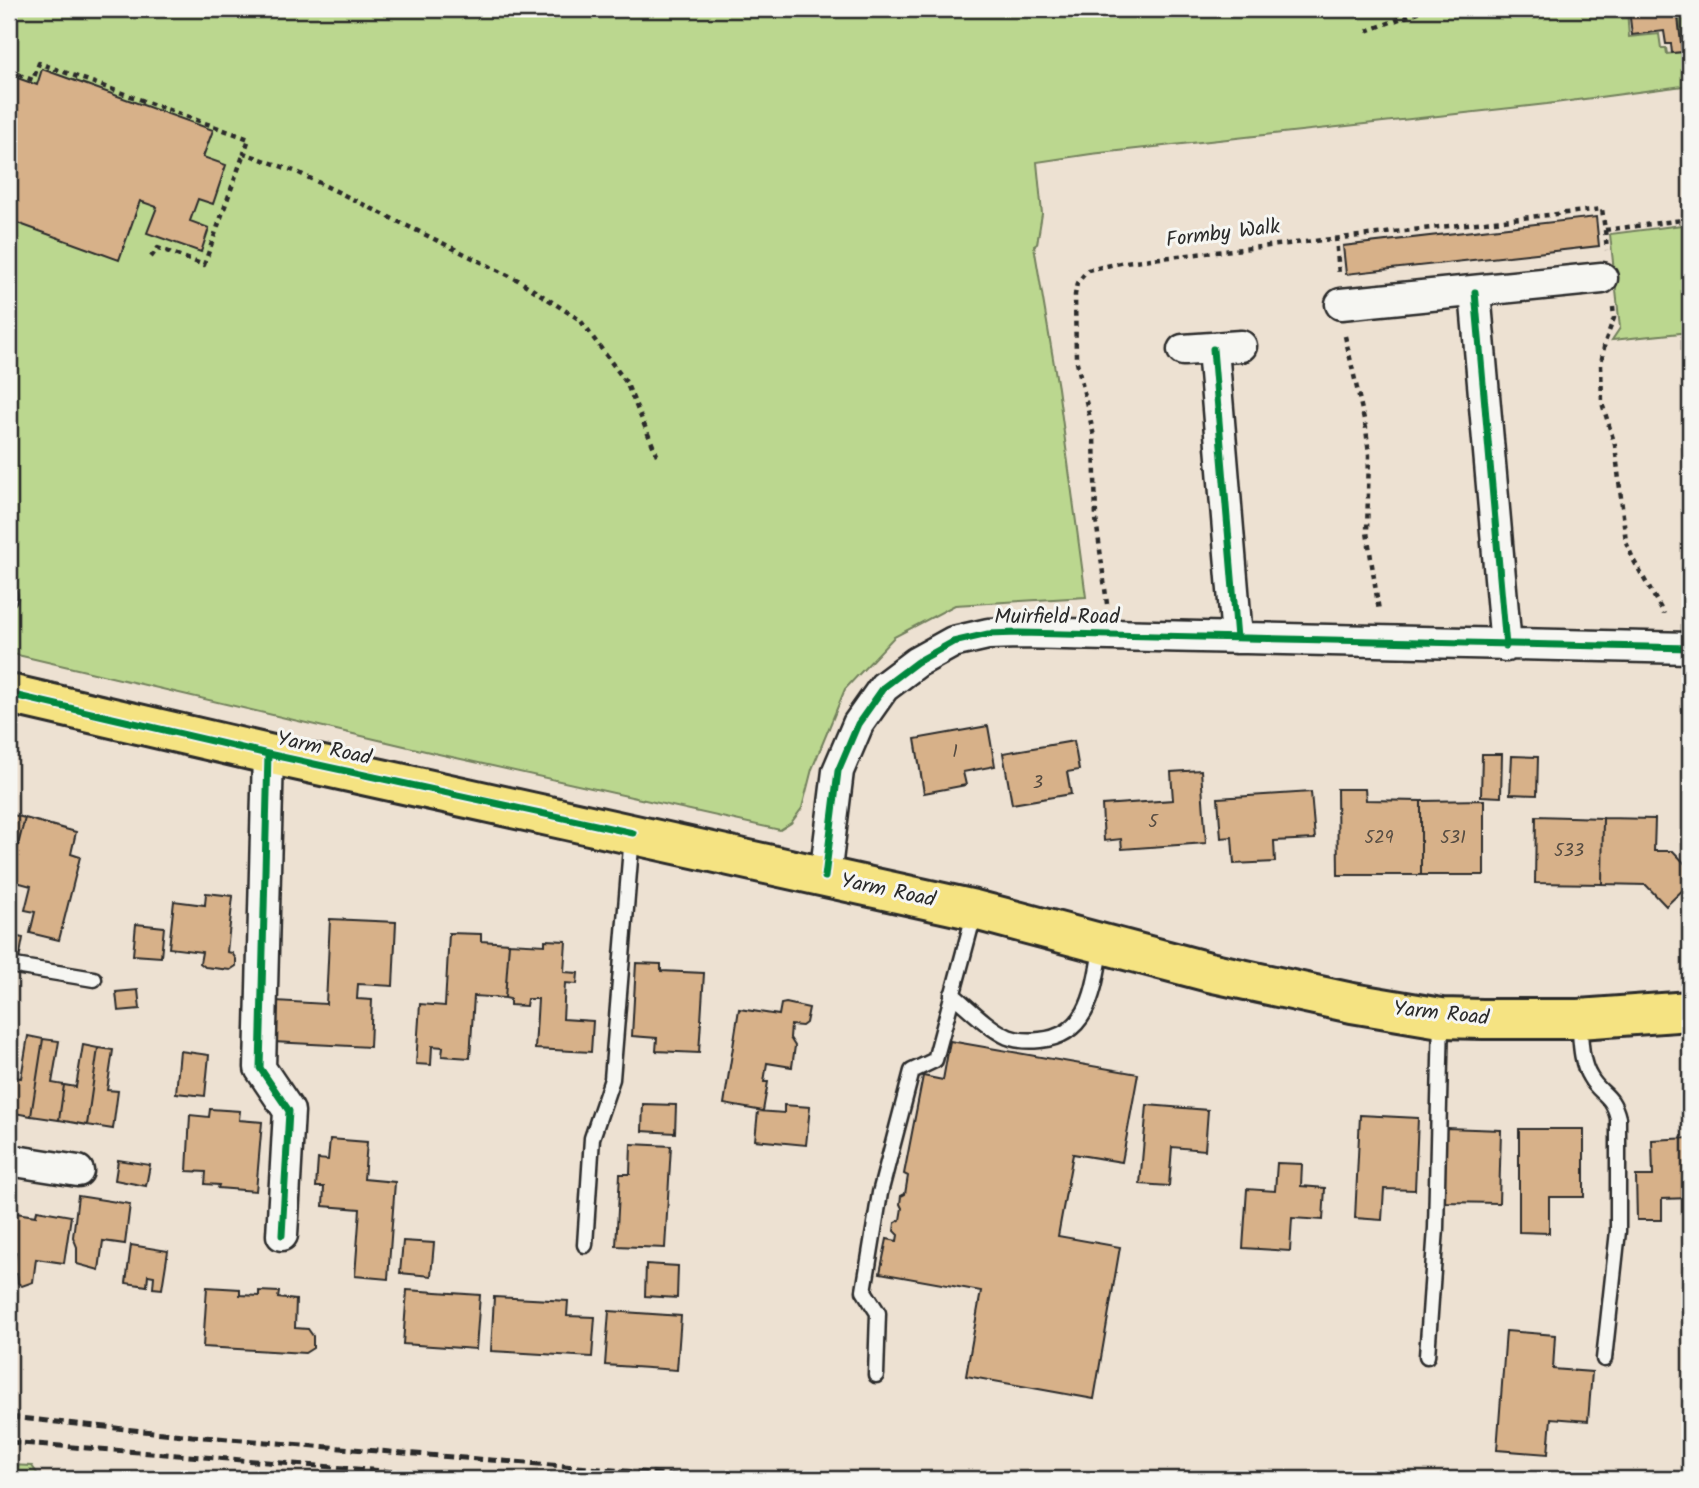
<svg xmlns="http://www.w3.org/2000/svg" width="1699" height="1488" viewBox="0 0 1699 1488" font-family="Kalam,sans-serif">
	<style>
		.green { fill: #bbd78f; stroke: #73815d; stroke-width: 2 }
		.building { fill: #d7b189; stroke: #2b2b2b; stroke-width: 2 }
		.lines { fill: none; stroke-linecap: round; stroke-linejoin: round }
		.service-casing { stroke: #2b2b2b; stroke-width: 19 }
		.minor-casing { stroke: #2b2b2b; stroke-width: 35 }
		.primary-casing { stroke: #2b2b2b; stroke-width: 44 }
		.path { stroke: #2b2b2b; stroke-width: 4.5; stroke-dasharray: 5 5; stroke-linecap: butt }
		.service { stroke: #f6f6f2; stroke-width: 14 }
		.minor { stroke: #f6f6f2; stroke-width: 30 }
		.primary { stroke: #f5e382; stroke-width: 38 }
		.rail { stroke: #2b2b2b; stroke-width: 5; stroke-dasharray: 10 5; stroke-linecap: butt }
		.cycleway-casing { stroke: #f6f6f2; stroke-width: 11 }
		.cycleway { stroke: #00873e; stroke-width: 7 }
		.labels { text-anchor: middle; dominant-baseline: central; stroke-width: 6; stroke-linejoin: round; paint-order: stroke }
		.number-label { font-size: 18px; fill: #564c42 }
		.street-label { font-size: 21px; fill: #2b2b2b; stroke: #f6f6f2 }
	</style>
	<rect width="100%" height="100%" fill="#ede1d2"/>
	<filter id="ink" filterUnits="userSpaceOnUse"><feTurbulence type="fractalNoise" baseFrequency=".0143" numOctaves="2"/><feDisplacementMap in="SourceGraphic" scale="14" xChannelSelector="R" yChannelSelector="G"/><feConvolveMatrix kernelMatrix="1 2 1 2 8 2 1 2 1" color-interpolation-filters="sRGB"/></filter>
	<g filter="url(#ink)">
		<path class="green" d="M9 9H1627L1629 37 1659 34 1661 48H1666L1667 54 1684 52 1678 9H1690V85L1547 104 1091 154 1037 162 1042 214 1037 244 1034 246 1058 388 1086 597 955 605 894 637 845 689 812 769 802 808 791 823 780 830 434 753 9 653Z
			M1690 224V332L1612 340 1620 328 1610 234Z
			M9 1465 32 1466 41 1479H9Z"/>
		<path class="building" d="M1629 9H1677L1682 52 1672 53 1671 44H1666L1664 31 1632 35Z
			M42 69 213 130 203 157 226 165 213 204 198 199 190 221 209 228 201 252 147 233 157 207 140 201 119 260 9 220V75L37 85Z
			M1596 217 1599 246 1346 274 1343 246Z
			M988 726 995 766 963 772 966 785 924 793 915 739Z
			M1074 741 1079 770 1067 772 1071 794 1012 804 1003 753Z
			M1482 754H1502L1501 797 1481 796Z
			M1512 756 1538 757 1537 795 1510 794Z
			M1201 770 1206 843 1122 849 1121 839 1104 841 1102 805 1173 800 1171 772Z
			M1337 789H1365L1366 800 1421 801V875H1338Z
			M1311 792 1315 839 1274 841 1275 862 1234 864 1232 837 1221 838 1218 798Z
			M1484 800V875H1421V801Z
			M9 814 25 818 9 877Z
			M1536 816 1603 818 1602 884 1535 883Z
			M25 818 76 832 71 854 80 857 59 940 30 933 35 912 25 910 31 886 9 880Z
			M1603 818 1655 819 1654 851H1673L1690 869V883L1666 906 1646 885 1602 884Z
			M206 893 233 896 227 952 232 953 236 959V966L230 970 205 967 200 963 202 952 169 948 174 901 205 905Z
			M330 919 396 922 393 986 358 984 357 999 372 1000 370 1047 273 1042 276 1001 326 1004Z
			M136 924 164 927 161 957 133 955Z
			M449 933 481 934V941L509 943 505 998 474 996 470 1058 442 1056 443 1047 432 1046 431 1065 416 1064 420 1004 445 1006Z
			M9 935 23 938 19 960 9 958Z
			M545 940 566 941 564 972 578 973 577 984 565 983 563 1019 593 1021 591 1052 535 1049 538 999H527L526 1006 510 1005V999L505 998 509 943 545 945Z
			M636 963 661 964V971L704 973 699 1053 656 1051 657 1038 632 1036Z
			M138 990 140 1009 118 1011 116 992Z
			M786 1003 809 1008 806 1023 802 1026 791 1025 790 1038 795 1046 792 1067 767 1063 764 1082H768L763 1111 724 1104 739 1009 779 1015 781 1004Z
			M28 1036 43 1039 31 1116 9 1112V1076L21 1078Z
			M43 1039 59 1041 52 1083 64 1085 59 1120 31 1116Z
			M950 1041 1138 1074 1122 1162 1073 1154 1058 1236 1120 1247 1094 1399 966 1376 981 1291 880 1273 887 1239 897 1241 898 1235 894 1231 895 1223 900 1220 902 1208 900 1204 901 1196 905 1194 908 1176 904 1174 923 1076 943 1080Z
			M83 1045 98 1048 87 1125 59 1120 64 1085 76 1087Z
			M98 1048 113 1050 107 1090 118 1091 113 1129 87 1125Z
			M180 1051 209 1055 205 1096 176 1093Z
			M643 1104 676 1105 675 1133 642 1131Z
			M784 1105 810 1107 806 1145 755 1140 758 1111 784 1113Z
			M1147 1105 1208 1110 1205 1150 1172 1147 1169 1186 1140 1184Z
			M210 1109 240 1111 239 1120 262 1122 256 1191 218 1188 219 1185 205 1184 206 1172 187 1171 190 1115 209 1117Z
			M1360 1115 1418 1118 1415 1190 1384 1189 1382 1220 1355 1218Z
			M1446 1128 1501 1130 1499 1203 1444 1202Z
			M1519 1129H1584V1197H1549V1233L1519 1232Z
			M1690 1138V1198L1662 1199V1220H1637L1636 1176H1653L1652 1140Z
			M330 1139 367 1142 364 1179 395 1182 388 1279 355 1276 360 1209 323 1206 324 1187H316L318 1159 328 1160Z
			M631 1144 671 1146 665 1248 616 1246 620 1174H630Z
			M118 1160 150 1165 146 1186 115 1180Z
			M1277 1163 1302 1164 1301 1186 1325 1188 1323 1220 1292 1218 1290 1251 1243 1248 1247 1189 1275 1191Z
			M78 1196 130 1204 125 1244 103 1241 99 1270 77 1264V1247L73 1237Z
			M37 1210 71 1216 64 1263 36 1259 33 1282 22 1286 18 1283 17 1274H13L16 1252 9 1251V1212L36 1216Z
			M403 1241 434 1243 431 1276 400 1273Z
			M131 1245 168 1251 162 1289 153 1288 154 1276 148 1275 147 1286 126 1283Z
			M646 1264 678 1266 677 1298 645 1296Z
			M207 1287 240 1289V1295L259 1296V1291L279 1292 278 1298 296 1300 295 1328 308 1329 313 1336V1348L305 1353 203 1347Z
			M407 1290 480 1295 476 1349 403 1344Z
			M494 1297 568 1301 567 1316 595 1317 592 1357 491 1351Z
			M609 1311 681 1316 677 1370 605 1365Z
			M1506 1331 1555 1335 1553 1369 1592 1372 1588 1421 1551 1418 1548 1454 1497 1450Z"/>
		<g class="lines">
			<g class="service-casing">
				<path id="service" d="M9 598V594
					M9 965 94 979
					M952 994C969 1008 988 1028 1008 1037 1018 1041 1030 1041 1040 1040 1092 1035 1094 985 1102 945
					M1579 1020C1581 1038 1580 1061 1590 1077 1600 1095 1612 1093 1618 1118V1231L1604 1359
					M585 1245 592 1138 612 1079 632 835
					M1427 1356 1436 1228 1441 1018
					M876 1375 878 1313 864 1291 880 1193 912 1071 935 1060 975 911"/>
			</g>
			<g class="minor-casing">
				<path id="minor" d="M1475 292 1506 646
					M1341 304 1602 278
					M1213 349 1237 638
					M1183 350 1241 346
					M268 754 260 1068 289 1111 282 1235
					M825 877 838 771 858 724 884 687 917 662 953 642 988 634 1019 633 1690 648
					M9 1160 78 1171"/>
			</g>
			<g class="primary-casing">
				<path id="primary" d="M9 694 268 754 975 910 1209 972 1352 1003 1441 1018 1483 1019H1579L1690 1011"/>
			</g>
			<path class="path" d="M1367 31 1426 9
				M9 71 33 80 39 63 249 139 244 153 297 172 518 280 580 320 626 382 657 455
				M1605 230 1607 250
				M1336 237 1339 275
				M151 257 158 248 204 265 244 153
				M1613 307 1614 318 1605 342 1601 364 1602 403 1615 445 1626 542 1634 561 1664 614
				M1345 336 1366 428 1369 455 1367 532 1379 611
				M1107 604 1096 519 1094 436 1076 358 1075 295 1077 283 1088 270 1125 262 1602 209 1605 230 1690 219"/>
			<use href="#service" class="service"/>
			<use href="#minor" class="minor"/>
			<use href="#primary" class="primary"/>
			<path class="rail" d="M9 1417 192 1436 725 1479
				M9 1442 487 1479"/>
			<g class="cycleway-casing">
				<path id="cycleway" d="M1475 292 1506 646
					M1213 349 1237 638
					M9 694 268 754 633 833
					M268 754 260 1068 289 1111 282 1235
					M825 877 838 771 858 724 884 687 917 662 953 642 988 634 1019 633 1690 648"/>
			</g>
			<use href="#cycleway" class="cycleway"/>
		</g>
	</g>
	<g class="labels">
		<g class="number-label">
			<text x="955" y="752">1</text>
			<text x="1038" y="783">3</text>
			<text x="1153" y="822">5</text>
			<text x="1379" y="838">529</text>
			<text x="1453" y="838">531</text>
			<text x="1569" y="851">533</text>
		</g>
		<g class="street-label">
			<text transform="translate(1223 234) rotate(-7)">Formby Walk</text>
			<text x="1057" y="617">Muirfield Road</text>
			<text transform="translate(324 749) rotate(12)">Yarm Road</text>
			<text transform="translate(888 891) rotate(12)">Yarm Road</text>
			<text transform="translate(1441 1014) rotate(6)">Yarm Road</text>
		</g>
	</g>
	<rect width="1699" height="1488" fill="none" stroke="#f6f6f2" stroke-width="35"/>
	<rect x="18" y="18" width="1664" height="1453" fill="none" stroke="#2b2b2b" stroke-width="2.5" filter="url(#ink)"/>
</svg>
